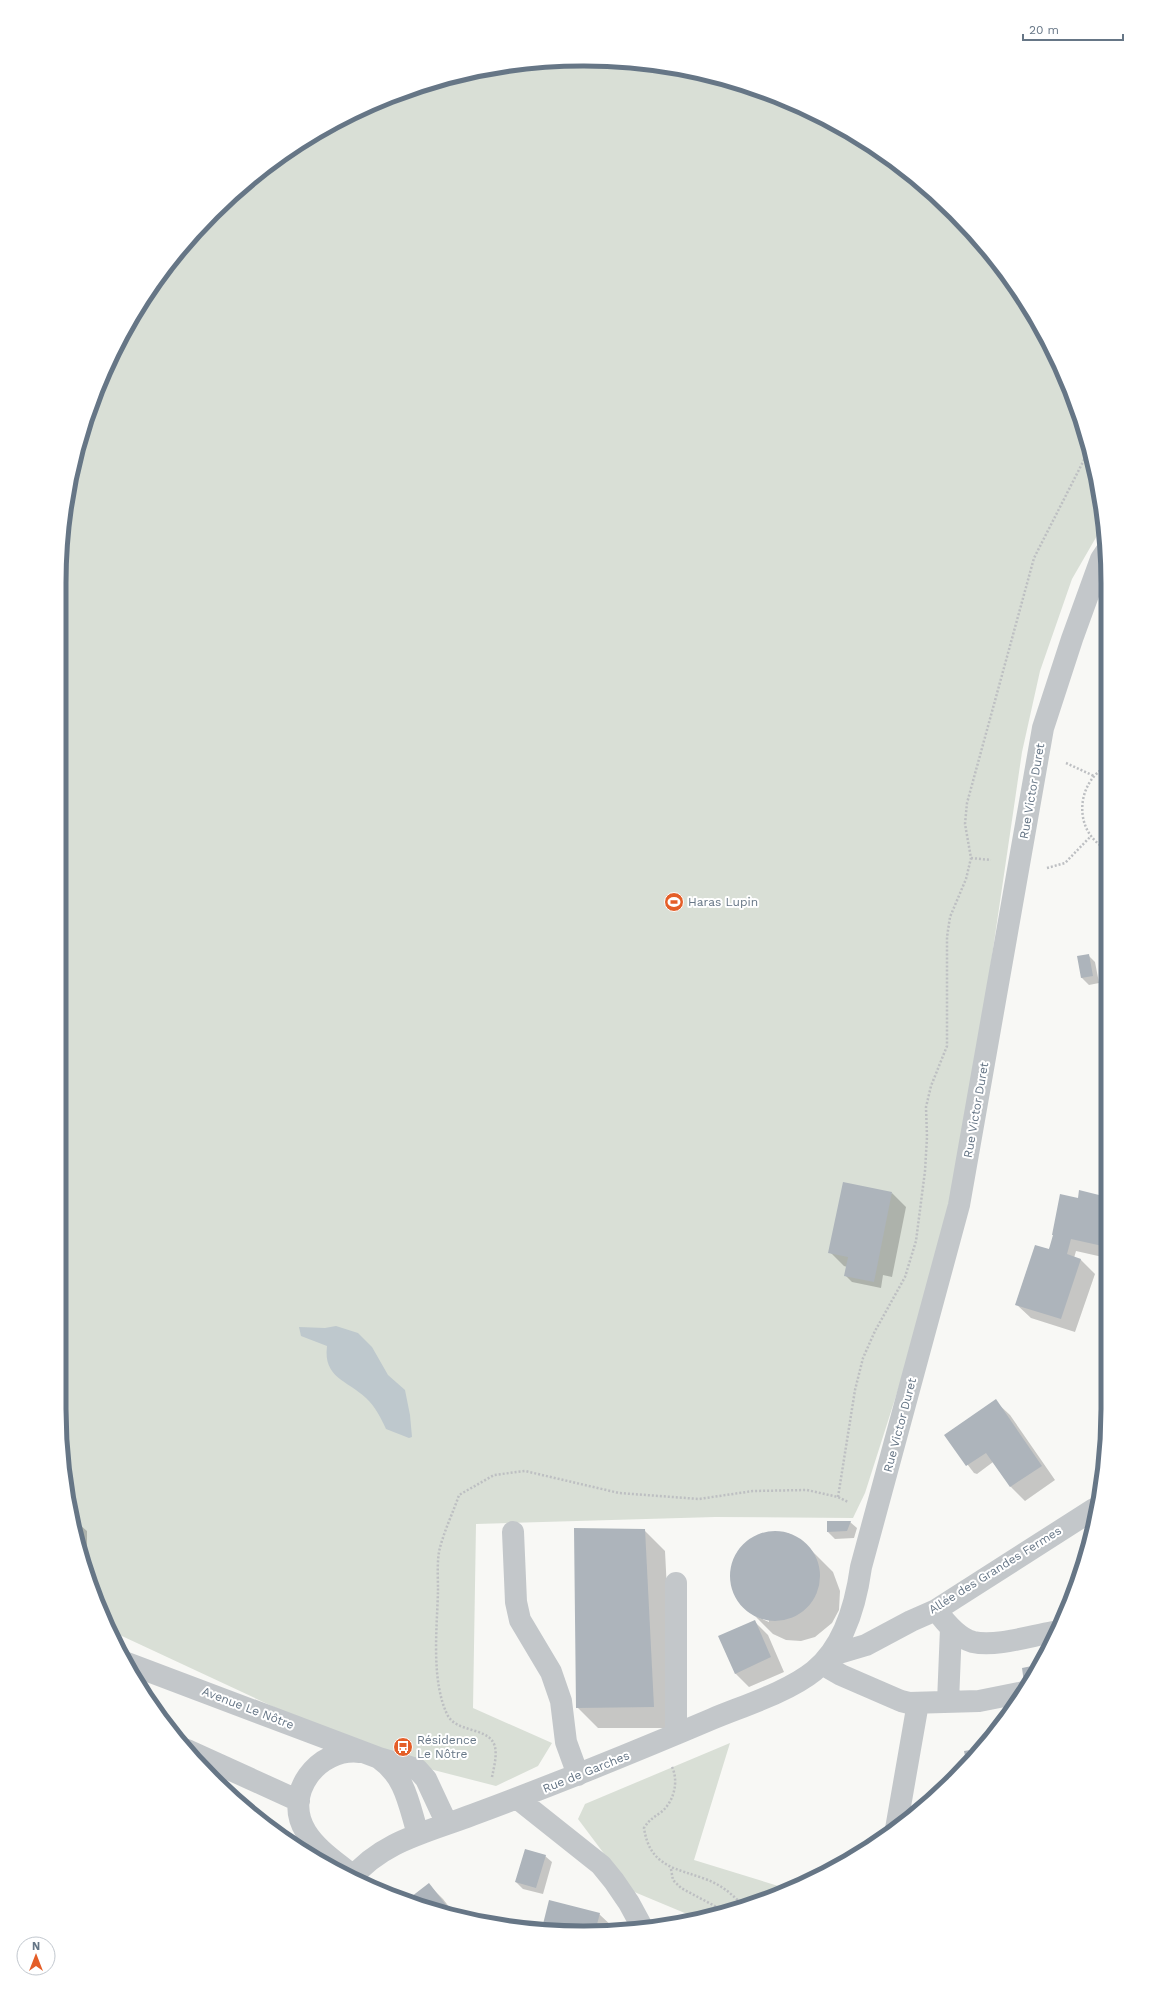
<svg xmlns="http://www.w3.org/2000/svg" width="1167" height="1992" viewBox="0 0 1167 1992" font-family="'Work Sans',sans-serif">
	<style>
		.green { fill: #d9dfd6 }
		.water { fill: #bec8cd }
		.shadow { fill: #0003 }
		.building { fill: #adb4bb }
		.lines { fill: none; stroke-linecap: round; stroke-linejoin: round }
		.path { stroke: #bdbfc2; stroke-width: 2.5; stroke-dasharray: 2 2; stroke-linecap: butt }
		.minor { stroke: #c3c7ca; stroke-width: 22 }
		.labels { text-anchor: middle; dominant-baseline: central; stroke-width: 4; stroke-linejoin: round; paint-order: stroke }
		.street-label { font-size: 12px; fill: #667686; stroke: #fff }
		.poi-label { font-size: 12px; fill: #667686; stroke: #fff; text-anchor: start }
		.rim { fill: none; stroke: #667686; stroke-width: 5 }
	</style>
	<rect width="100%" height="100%" fill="#f8f8f5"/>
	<path class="green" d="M583 59 686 69 784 99 875 147 955 213 1038 321 1080 415 1102 527 1072 579 1040 671 1022 752 962 1160 925 1305 865 1493 853 1518 715 1517 476 1524 473 1708 552 1743 538 1766 496 1786 379 1756 109 1630 87 1577 64 1477 60 549 87 415 147 292 212 213 292 148 383 99 481 69Z
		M730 1743 694 1860 788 1889 752 1905 699 1919 632 1891 578 1819 585 1804Z"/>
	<path class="water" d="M336 1326 358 1333 372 1347 388 1375 405 1390 410 1415 412 1437 409 1438 386 1429C381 1418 375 1406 366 1398 347 1380 323 1378 327 1346L301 1336 299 1327 325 1328Z"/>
	<path class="shadow" d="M1088 955 1095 962 1099 983 1089 985 1082 978 1079 957Z
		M1107 1189V1258L1076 1251 1074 1258 1081 1260 1095 1274 1075 1332 1031 1318 1016 1304 1079 1199 1100 1196Z
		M892 1193 906 1207 892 1277 883 1275 881 1288 852 1282 845 1275 847 1267 844 1266 830 1252Z
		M995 1401 1010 1415 1055 1480 1025 1501 1011 1487 993 1462 977 1474 974 1473 945 1435Z
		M74 1520 87 1531V1547H80Z
		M850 1522 857 1528 854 1538 835 1539 828 1532Z
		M644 1530 665 1551 674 1728H598L577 1707Z
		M773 1532 788 1533 801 1540 833 1572 840 1591 839 1610 832 1623 815 1637 801 1641 786 1640 773 1634 755 1616 769 1622V1620L755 1614V1616L736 1596 731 1582 732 1567 740 1549 754 1537Z
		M754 1621 768 1635 784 1672 749 1687 735 1673Z
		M545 1856 552 1862 543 1894 523 1889 516 1882Z
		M429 1885 443 1899 456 1916 448 1915 408 1900Z
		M599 1914 614 1928 613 1930 584 1933 543 1928Z"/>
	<path class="building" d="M1089 954 1093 976 1081 978 1077 956Z
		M843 1182 892 1192 874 1282 844 1276 848 1257 828 1253Z
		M1101 1187 1107 1188V1247L1071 1239 1067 1254 1081 1259 1061 1319 1015 1305 1035 1245 1049 1249 1053 1235H1052L1060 1194 1078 1198 1079 1190 1099 1195Z
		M996 1399 1042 1466 1010 1487 986 1453 966 1466 944 1435Z
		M73 1519 80 1523 81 1541H78Z
		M827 1521H851L847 1531 827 1532Z
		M574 1528 645 1529 654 1707 576 1708Z
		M730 1576a45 45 0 1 1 90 0a45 45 0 1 1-90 0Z
		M755 1620 771 1657 735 1674 718 1636Z
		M1037 1665 1028 1682 1024 1683 1022 1668Z
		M983 1748 978 1754 967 1765 964 1751Z
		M525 1849 546 1855 536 1888 515 1882Z
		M429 1883 446 1905 439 1910 435 1904 429 1908 407 1900Z
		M549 1900 600 1913 595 1932 584 1933 542 1928Z
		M697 1916 701 1919 688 1922 690 1919H695Z"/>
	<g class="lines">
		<path class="path" d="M1066 763 1094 776
			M1107 766C1075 783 1073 833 1107 849
			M971 858 991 860
			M1047 868 1065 863 1091 836
			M838 1497 855 1390 863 1358 875 1331 905 1277 916 1241 925 1171 927 1137 926 1107 931 1086 947 1046V937L950 917 966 879 971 858 965 824 967 803 1034 558 1088 452
			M672 1767C679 1781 674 1803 660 1813 653 1818 649 1820 644 1828 650 1868 677 1868 708 1880 721 1885 735 1896 744 1907
			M492 1777C494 1767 497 1756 495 1747 490 1726 456 1734 447 1714 431 1680 437 1628 438 1591 438 1579 437 1564 439 1552 443 1533 453 1513 459 1495L494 1475 525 1471 619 1493 699 1499 753 1491 807 1490 838 1497 848 1502
			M671 1869 673 1880 681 1888 726 1912"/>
		<path class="minor" d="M513 1532 516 1602 520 1620 551 1672 561 1701 566 1742 578 1775
			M676 1583V1734
			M936 1610C945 1622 958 1638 973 1642 996 1647 1030 1636 1053 1632
			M829 1656 866 1645 911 1621 936 1610 1094 1509
			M127 1663 379 1758 417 1769 426 1779 447 1824
			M822 1664 841 1675 901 1701 909 1703 979 1701 1024 1692
			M948 1702 951 1628
			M187 1750 299 1801
			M380 1759C406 1777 409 1806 418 1834
			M518 1799 601 1865 614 1881 629 1903 642 1927
			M896 1829 918 1703
			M353 1876C338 1863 317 1850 306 1832 282 1794 318 1747 360 1752
			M351 1879C382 1841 428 1832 472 1815 553 1785 632 1753 712 1719 743 1706 788 1692 814 1671 844 1647 856 1603 861 1567L959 1205 1043 728 1072 639 1101 559 1107 550"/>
	</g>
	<defs>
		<g id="stadium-disc" transform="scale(1)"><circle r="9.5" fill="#e45e28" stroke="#fff"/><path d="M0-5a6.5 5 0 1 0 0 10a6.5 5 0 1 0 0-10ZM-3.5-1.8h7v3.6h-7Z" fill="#fff"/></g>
		<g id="bus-disc" transform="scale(1)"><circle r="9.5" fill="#e45e28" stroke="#fff"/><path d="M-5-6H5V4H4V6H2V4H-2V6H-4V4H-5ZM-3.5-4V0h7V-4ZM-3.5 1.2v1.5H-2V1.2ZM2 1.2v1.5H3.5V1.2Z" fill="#fff"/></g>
	</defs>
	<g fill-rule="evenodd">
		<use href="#stadium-disc" x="674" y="902"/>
		<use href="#bus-disc" x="403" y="1747"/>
	</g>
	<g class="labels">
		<g class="street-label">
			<text transform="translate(1032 791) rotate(-80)">Rue Victor Duret</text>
			<text transform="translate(976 1110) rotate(-80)">Rue Victor Duret</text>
			<text transform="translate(900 1425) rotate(-75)">Rue Victor Duret</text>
			<text transform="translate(995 1570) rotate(-32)">Allée des Grandes Fermes</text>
			<text transform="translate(248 1708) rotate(21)">Avenue Le Nôtre</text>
			<text transform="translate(586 1772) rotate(-22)">Rue de Garches</text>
		</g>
		<g class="poi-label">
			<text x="688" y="902">Haras Lupin</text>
			<text x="417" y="1740">Résidence<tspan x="417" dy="14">Le Nôtre</tspan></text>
		</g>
	</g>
	<path d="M0 0H1167V1992H0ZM583 66H584A517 517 0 0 1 1101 583V1409A517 517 0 0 1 584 1926H583A517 517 0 0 1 66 1409V583A517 517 0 0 1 583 66Z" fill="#fff" fill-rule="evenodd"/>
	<path class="rim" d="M583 66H584A517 517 0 0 1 1101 583V1409A517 517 0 0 1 584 1926H583A517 517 0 0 1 66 1409V583A517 517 0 0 1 583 66Z"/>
	<g transform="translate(36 1956)"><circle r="19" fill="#ffffff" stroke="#c2c8cf"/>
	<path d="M0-3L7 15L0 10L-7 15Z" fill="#e45e28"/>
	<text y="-6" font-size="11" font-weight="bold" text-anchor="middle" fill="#667686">N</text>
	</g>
	<path d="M1023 34v6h100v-6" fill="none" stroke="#667686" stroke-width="2"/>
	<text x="1029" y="34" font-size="12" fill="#667686" stroke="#ffffff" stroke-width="3" paint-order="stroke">20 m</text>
</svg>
